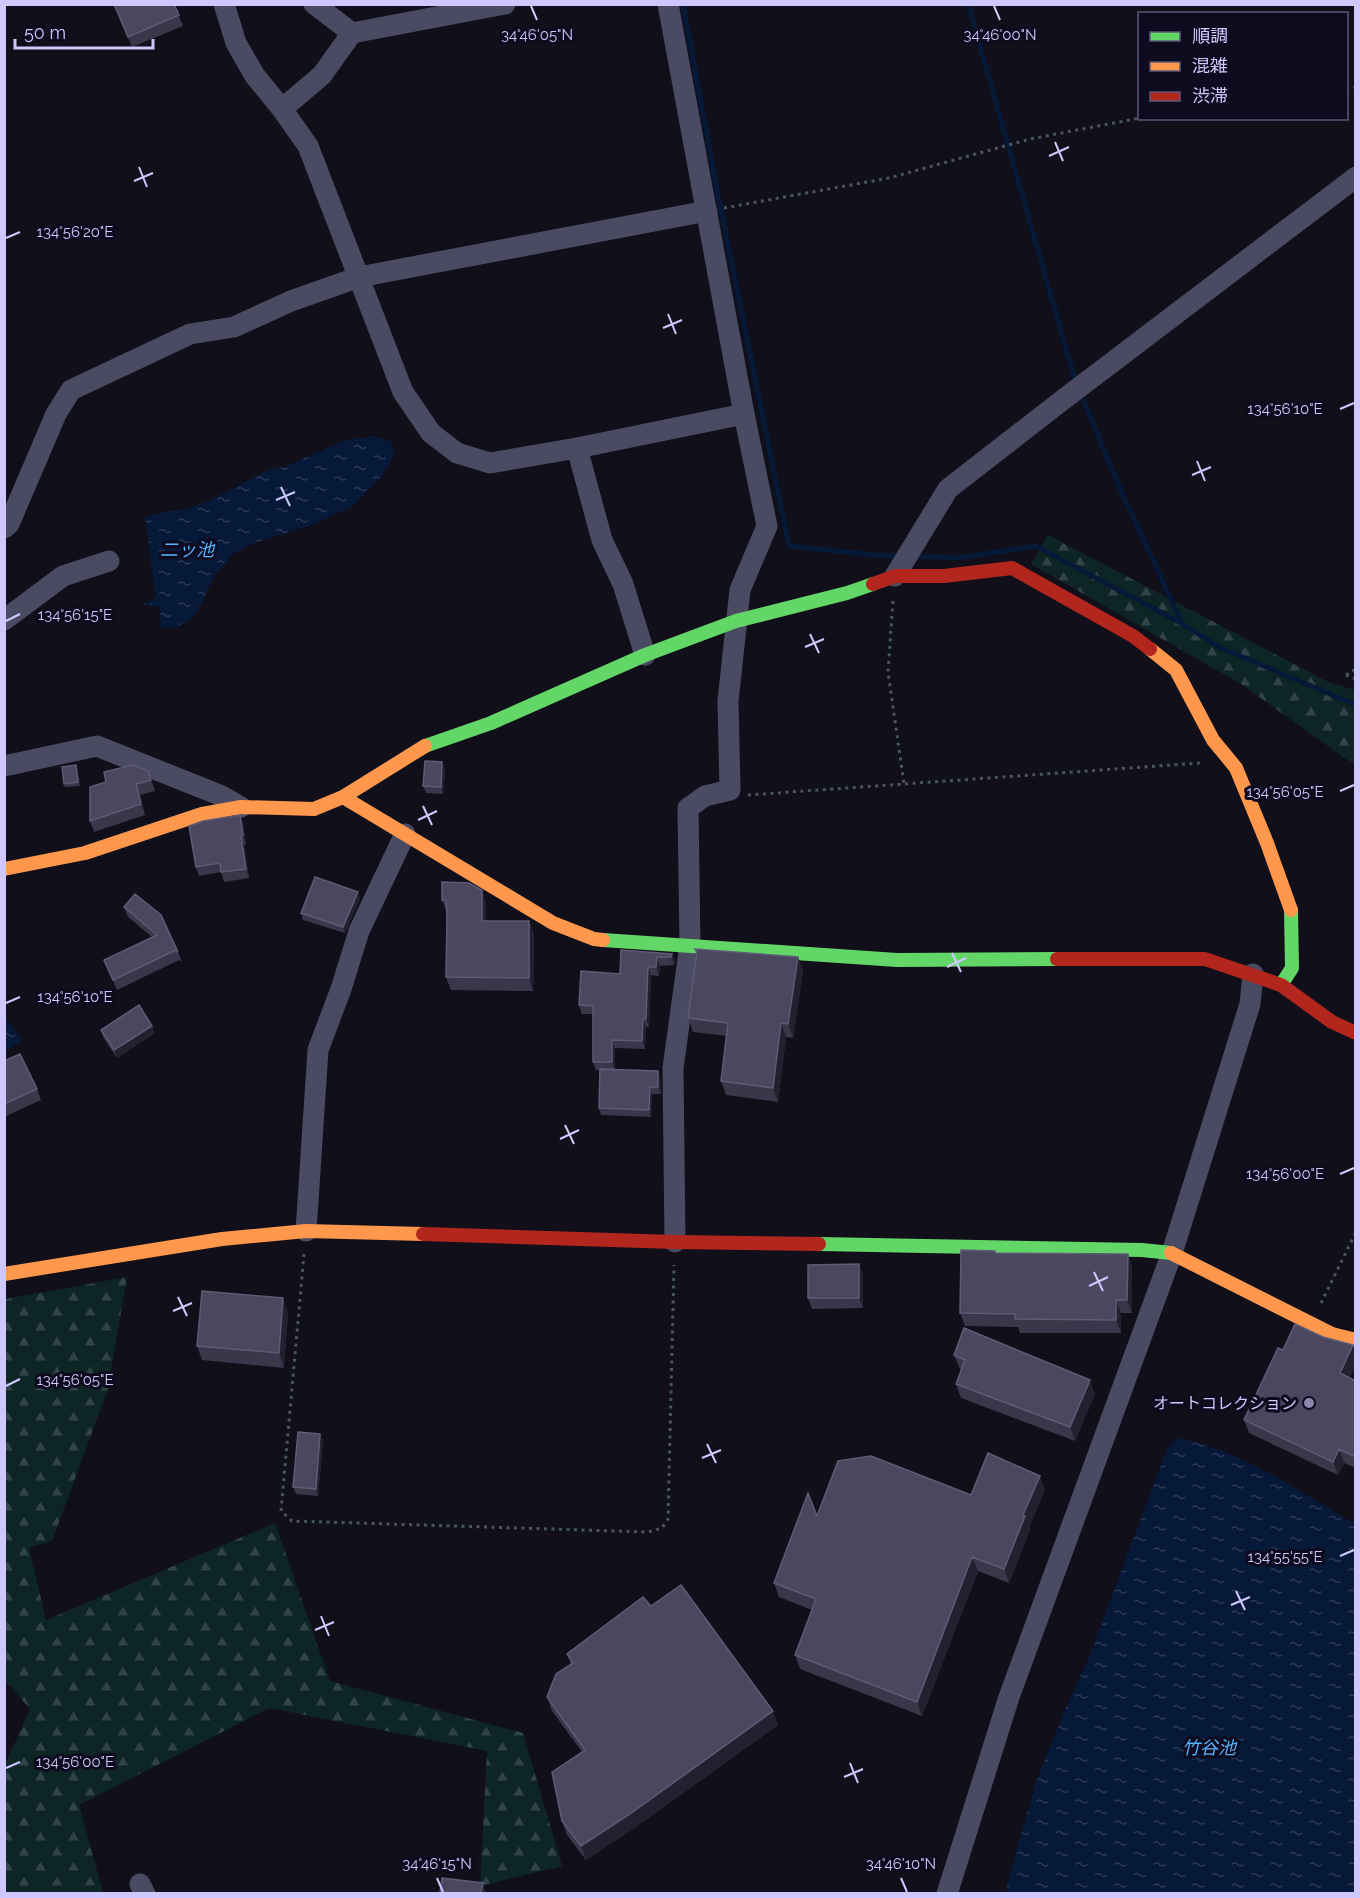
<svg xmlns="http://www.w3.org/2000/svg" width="1360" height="1898" viewBox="0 0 1360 1898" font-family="Raleway,'Noto Sans JP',sans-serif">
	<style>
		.forest { fill: url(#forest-firs) }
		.water { fill: url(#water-ripples) }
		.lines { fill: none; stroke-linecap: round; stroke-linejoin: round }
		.stream { stroke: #071939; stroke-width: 5 }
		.path { stroke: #465664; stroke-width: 3; stroke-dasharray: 3 4.5; stroke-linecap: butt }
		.street { stroke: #4b4a63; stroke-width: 21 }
		.fast { stroke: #63d668; stroke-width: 14 }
		.slow { stroke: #ff974d; stroke-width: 14 }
		.jam { stroke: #b3261e; stroke-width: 14 }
		.wall { fill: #3a374b }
		.shaded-wall { fill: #23202f }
		.building { fill: #4a475e; stroke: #5f5b77; stroke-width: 1.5 }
		.ticks { fill: none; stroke: #cec8ff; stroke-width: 2 }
		.poi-dot { fill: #8c87af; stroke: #0e0b1e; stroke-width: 2 }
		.labels { text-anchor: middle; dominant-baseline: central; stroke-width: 6; stroke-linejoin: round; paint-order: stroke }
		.poi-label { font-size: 16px; fill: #cec8ff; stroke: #0e0b1e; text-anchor: end }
		.water-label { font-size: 18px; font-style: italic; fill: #56b3ff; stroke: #0e0b1e }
		.ticks-label { font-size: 15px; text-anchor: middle; fill: #cec8ff; stroke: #0e0b1e; stroke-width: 6; stroke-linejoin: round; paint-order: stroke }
	</style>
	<defs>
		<pattern id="forest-firs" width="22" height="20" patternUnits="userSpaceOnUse" patternTransform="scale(1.5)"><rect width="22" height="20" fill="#0e2525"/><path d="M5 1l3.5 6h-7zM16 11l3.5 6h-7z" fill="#304346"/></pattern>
		<pattern id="water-ripples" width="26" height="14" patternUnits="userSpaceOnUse" patternTransform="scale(1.5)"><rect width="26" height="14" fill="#071939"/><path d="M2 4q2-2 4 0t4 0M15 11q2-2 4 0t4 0" fill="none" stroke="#2a3957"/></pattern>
	</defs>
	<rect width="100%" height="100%" fill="#110f1a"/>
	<path class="forest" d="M1048 535 1328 682 1355 690V764L1346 759 1241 684 1031 564Z
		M127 1277 108 1389 52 1541 29 1548 46 1620 275 1523 330 1681 523 1733 562 1866 480 1886 487 1751 269 1708 79 1805 103 1893 5 1894V1765L30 1709 5 1680V1299Z"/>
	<path class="water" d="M375 436 392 442 394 455 382 476 352 507 309 526 257 542 234 553 214 576 202 603 191 620 173 628 161 627 160 607 143 604 156 598 145 517 165 512 186 509 209 501 270 469 284 467 343 441Z
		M5 1017 22 1040 5 1051Z
		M1178 1438C1240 1450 1301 1492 1355 1524V1893H1007V1884L1036 1782 1068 1703 1089 1657 1167 1449Z"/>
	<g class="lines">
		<path class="stream" d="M683 4 719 200 789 546 875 555 901 556
			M968 4 1074 377
			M1082 397 1122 493 1181 621
			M913 556 958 558 1036 546 1181 623 1219 647 1356 705"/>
		<path class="path" d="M1346 89 1356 87
			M724 208 889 178 1030 139 1140 118
			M893 601 888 672 904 784
			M1346 675 1356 669
			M1346 675 1356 679
			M748 795 1200 763
			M304 1254 281 1511 292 1521 648 1532 662 1528 668 1519 674 1265
			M1321 1303 1356 1232"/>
		<path class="street" d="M224 4 236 43 255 76 282 109 308 146 403 392 431 433 457 453 490 463 577 448 602 540 623 584 645 655
			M314 4 352 33 505 4
			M668 4 744 414 767 526 740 590 728 701 730 790 705 796 688 808 690 945 673 1068 675 1242
			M282 109 322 75 352 33
			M577 448 744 414
			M4 528 9 524 56 414 71 390 190 334 234 327 291 301 359 277 707 211
			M895 576 948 489 1060 402 1356 177
			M4 620 63 576 109 561
			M4 766 97 746 222 796 241 807
			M306 1231 318 1050 341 989 359 931 405 834
			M140 1884 145 1894
			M947 1894 1009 1697 1172 1253 1250 1004 1253 974"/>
		<path class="fast" d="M425 746 491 723 645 655 736 621 847 593 873 584
			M603 940 897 960 1057 959
			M1281 985 1292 968 1291 910
			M819 1244 1142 1250 1171 1253"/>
		<path class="slow" d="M1150 649 1176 670 1213 740 1236 768 1267 843 1291 910
			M343 797 553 923 594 939 603 940
			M4 869 85 853 202 814 241 807 314 809 343 797 425 746
			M1171 1253 1332 1334 1356 1340
			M4 1274 222 1239 306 1231 423 1234"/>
		<path class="jam" d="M873 584 895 576H944L1012 568 1133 636 1150 649
			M1057 959H1205L1281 985 1332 1022 1356 1033
			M423 1234 675 1242 819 1244"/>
	</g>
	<path class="wall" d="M114 4H174L183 26 132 47Z
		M442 762 445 769 443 794 426 793 423 786Z
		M77 769 80 786 65 787 64 784Z
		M148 771 155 791 140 795 145 815 94 832 90 821Z
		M240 815 243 824 246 845H244L249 878 224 882 221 872 199 876 196 867Z
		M482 890 486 903V921H529L534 934 533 991 451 990 446 977 447 912 442 900Z
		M360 899 345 933 303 920 301 913Z
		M124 907 178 952 182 962 179 960 117 990 104 960 152 937 128 917Z
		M695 949 798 957 803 971 793 1038 786 1037 778 1102 726 1095 721 1081 727 1036 693 1032 688 1018 696 953Z
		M621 950 672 954 675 962 674 965 660 966 659 976 651 975 649 1027H646L645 1049 615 1048V1070L658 1071 660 1078 661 1094H652L651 1117 601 1115 599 1108 600 1070H596L593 1062V1014H582L579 1005 620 974Z
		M101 1030 155 1033 117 1058 103 1037Z
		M4 1061 37 1089 41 1100 4 1117Z
		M996 1253 1128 1254 1132 1267V1313H1121V1333H1020L1018 1327 965 1326 960 1313Z
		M859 1264 863 1275V1308L812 1309 808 1298Z
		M288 1312 284 1368 202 1360 197 1346Z
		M1353 1345 1356 1352V1364L1349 1378 1356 1381V1468L1344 1463 1338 1475 1249 1433 1244 1420 1283 1350Z
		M954 1355 1095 1394 1075 1441 961 1398 956 1384 961 1370 960 1369Z
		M323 1441 318 1496 296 1494 293 1487Z
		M1045 1490 1029 1527 1030 1530 1009 1583 978 1571 922 1716 800 1669 795 1655 812 1610 779 1597 774 1583 817 1516 971 1495Z
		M651 1606 778 1725 636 1827 586 1860 567 1835 562 1821 582 1752 552 1711 547 1697 571 1664 567 1654Z"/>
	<path class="shaded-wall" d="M442 762 445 769 443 794 441 787Z
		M136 784 140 795 145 815 141 804Z
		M240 815 243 824 246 845 243 835Z
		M241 836 244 845 249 878 246 869Z
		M482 890 486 903V934L482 921Z
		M358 892 360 899 345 933 343 927Z
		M529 921 534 934 533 991 529 978Z
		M672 954 675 962 674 965 671 957Z
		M657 957 660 966 659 976 656 967Z
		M798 957 803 971 793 1038 788 1024Z
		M648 967 651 975 649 1027 646 1019Z
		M643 1019 646 1027 645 1049 642 1041Z
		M781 1023 786 1037 778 1102 773 1088Z
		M152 1026 155 1033 117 1058 114 1050Z
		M612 1040 615 1048V1071L612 1062Z
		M658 1071 660 1078 661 1094 658 1087Z
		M650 1087 652 1094 651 1117 649 1110Z
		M1128 1254 1132 1267V1313L1127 1300Z
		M859 1264 863 1275V1308L859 1298Z
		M283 1298 288 1312 284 1368 279 1353Z
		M1116 1300 1121 1313V1333L1116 1320Z
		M1353 1345 1356 1352V1364L1345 1386 1340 1373Z
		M1090 1380 1095 1394 1075 1441 1070 1427Z
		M320 1434 323 1441 318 1496 316 1489Z
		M1339 1449 1344 1463 1338 1475 1333 1462Z
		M1040 1476 1045 1490 1029 1527 1030 1530 1009 1583 1004 1569 1023 1515Z
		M972 1557 978 1571 922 1716 917 1702Z
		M773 1711 778 1725 636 1827 586 1860 581 1846Z
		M483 1883 486 1893H481Z"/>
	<path class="building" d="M114 4H174L179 15 128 37Z
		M425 761 442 762 441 787 423 786Z
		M76 765 78 782 64 784 62 767Z
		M133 765 148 771 151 780 136 784 141 804 90 821V787L106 782 104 772Z
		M240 815 243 835 241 836 246 869 221 872 220 863 196 867 189 826 203 821Z
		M315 877 358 892 343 927 301 913Z
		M442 882 469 883 482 890V921H529V978L446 977 447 917 446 900H442Z
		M135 894 161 915 178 952 176 950 113 980 104 960 157 935 124 907Z
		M695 949 798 957 788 1024 781 1023 773 1088 721 1081 728 1023 688 1018 697 951Z
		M621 950 672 954 671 957H657L656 967H648L646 1019H643L642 1041 612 1040V1062H593V1006L579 1005 581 971 620 974Z
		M139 1005 152 1026 114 1050 101 1030Z
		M20 1054 37 1089 4 1104V1061Z
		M600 1069 658 1071V1087H650L649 1110 599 1108Z
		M961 1250 995 1251V1253L1128 1254 1127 1300H1116V1320L1015 1319V1314L960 1313Z
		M859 1264V1298H808V1265Z
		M202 1291 283 1298 279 1353 197 1346Z
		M1295 1324 1323 1337 1353 1345 1340 1373 1356 1381V1457L1339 1449 1333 1462 1244 1420 1278 1348 1283 1350Z
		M964 1328 1090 1380 1070 1427 956 1384 965 1360 954 1355Z
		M298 1432 320 1434 316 1489 293 1487Z
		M988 1453 1040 1476 1023 1515 1025 1516 1004 1569 972 1557 917 1702 795 1655 816 1599 774 1583 808 1493 817 1516 838 1461 871 1456 971 1495Z
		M681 1585 773 1711 630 1814 581 1846 562 1821 552 1772 585 1750 547 1697 556 1674 573 1663 567 1654 643 1597 651 1606Z
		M442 1878 483 1883 481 1893H440Z"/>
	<path class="ticks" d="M531 6 537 20M994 6 1000 20M1055 142 1063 161M1049 156 1069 147M139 167 147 187M134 181 153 173M6 238 20 232M668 314 676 334M663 328 682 320M1340 409 1354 403M1197 461 1205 481M1192 475 1211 467M281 487 290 506M276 500 295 492M6 621 20 614M810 634 819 653M805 647 824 639M1340 791 1354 785M423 806 432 825M418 820 437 811M952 953 961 972M947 967 966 958M6 1003 20 997M565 1125 574 1144M560 1139 579 1130M1340 1174 1354 1168M1094 1272 1103 1291M1089 1286 1108 1277M178 1297 187 1316M173 1311 192 1303M6 1386 20 1379M707 1444 716 1463M702 1458 721 1450M1340 1556 1354 1550M1236 1591 1245 1610M1231 1605 1250 1597M321 1616 329 1636M315 1630 334 1622M850 1763 858 1783M6 1768 20 1762M844 1777 863 1769M437 1878 443 1892M901 1878 907 1892"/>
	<circle class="poi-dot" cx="1309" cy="1403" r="6"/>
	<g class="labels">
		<g class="poi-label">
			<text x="1297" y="1403">オートコレクション</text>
		</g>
		<g class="water-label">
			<text x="187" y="549">二ッ池</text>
			<text x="1209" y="1747">竹谷池</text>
		</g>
	</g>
	<g class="ticks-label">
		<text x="537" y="40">34°46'05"N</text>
		<text x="1000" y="40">34°46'00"N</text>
		<text x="75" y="237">134°56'20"E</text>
		<text x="1285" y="414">134°56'10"E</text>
		<text x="75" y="620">134°56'15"E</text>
		<text x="1285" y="797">134°56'05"E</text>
		<text x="75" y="1002">134°56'10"E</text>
		<text x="1285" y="1179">134°56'00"E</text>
		<text x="75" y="1385">134°56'05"E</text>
		<text x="1285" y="1562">134°55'55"E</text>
		<text x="75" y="1767">134°56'00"E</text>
		<text x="437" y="1869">34°46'15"N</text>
		<text x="901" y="1869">34°46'10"N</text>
	</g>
	<rect width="1360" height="1898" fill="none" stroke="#cec8ff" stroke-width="12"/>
	<rect x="1138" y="12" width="210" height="108" fill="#0e0b1e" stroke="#5b5778" stroke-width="1.5"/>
	<rect x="1150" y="32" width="30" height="9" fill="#63d668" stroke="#5b5778" stroke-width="1.5"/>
	<text x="1192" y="42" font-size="18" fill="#cec8ff">順調</text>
	<rect x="1150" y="62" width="30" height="9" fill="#ff974d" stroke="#5b5778" stroke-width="1.5"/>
	<text x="1192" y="72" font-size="18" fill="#cec8ff">混雑</text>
	<rect x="1150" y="92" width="30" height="9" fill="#b3261e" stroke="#5b5778" stroke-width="1.5"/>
	<text x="1192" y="102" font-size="18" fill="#cec8ff">渋滞</text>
	<path d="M15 39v9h138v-9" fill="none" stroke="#cec8ff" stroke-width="3"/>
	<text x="24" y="39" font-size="18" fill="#cec8ff" stroke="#0e0b1e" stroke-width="4.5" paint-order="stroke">50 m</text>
</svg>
